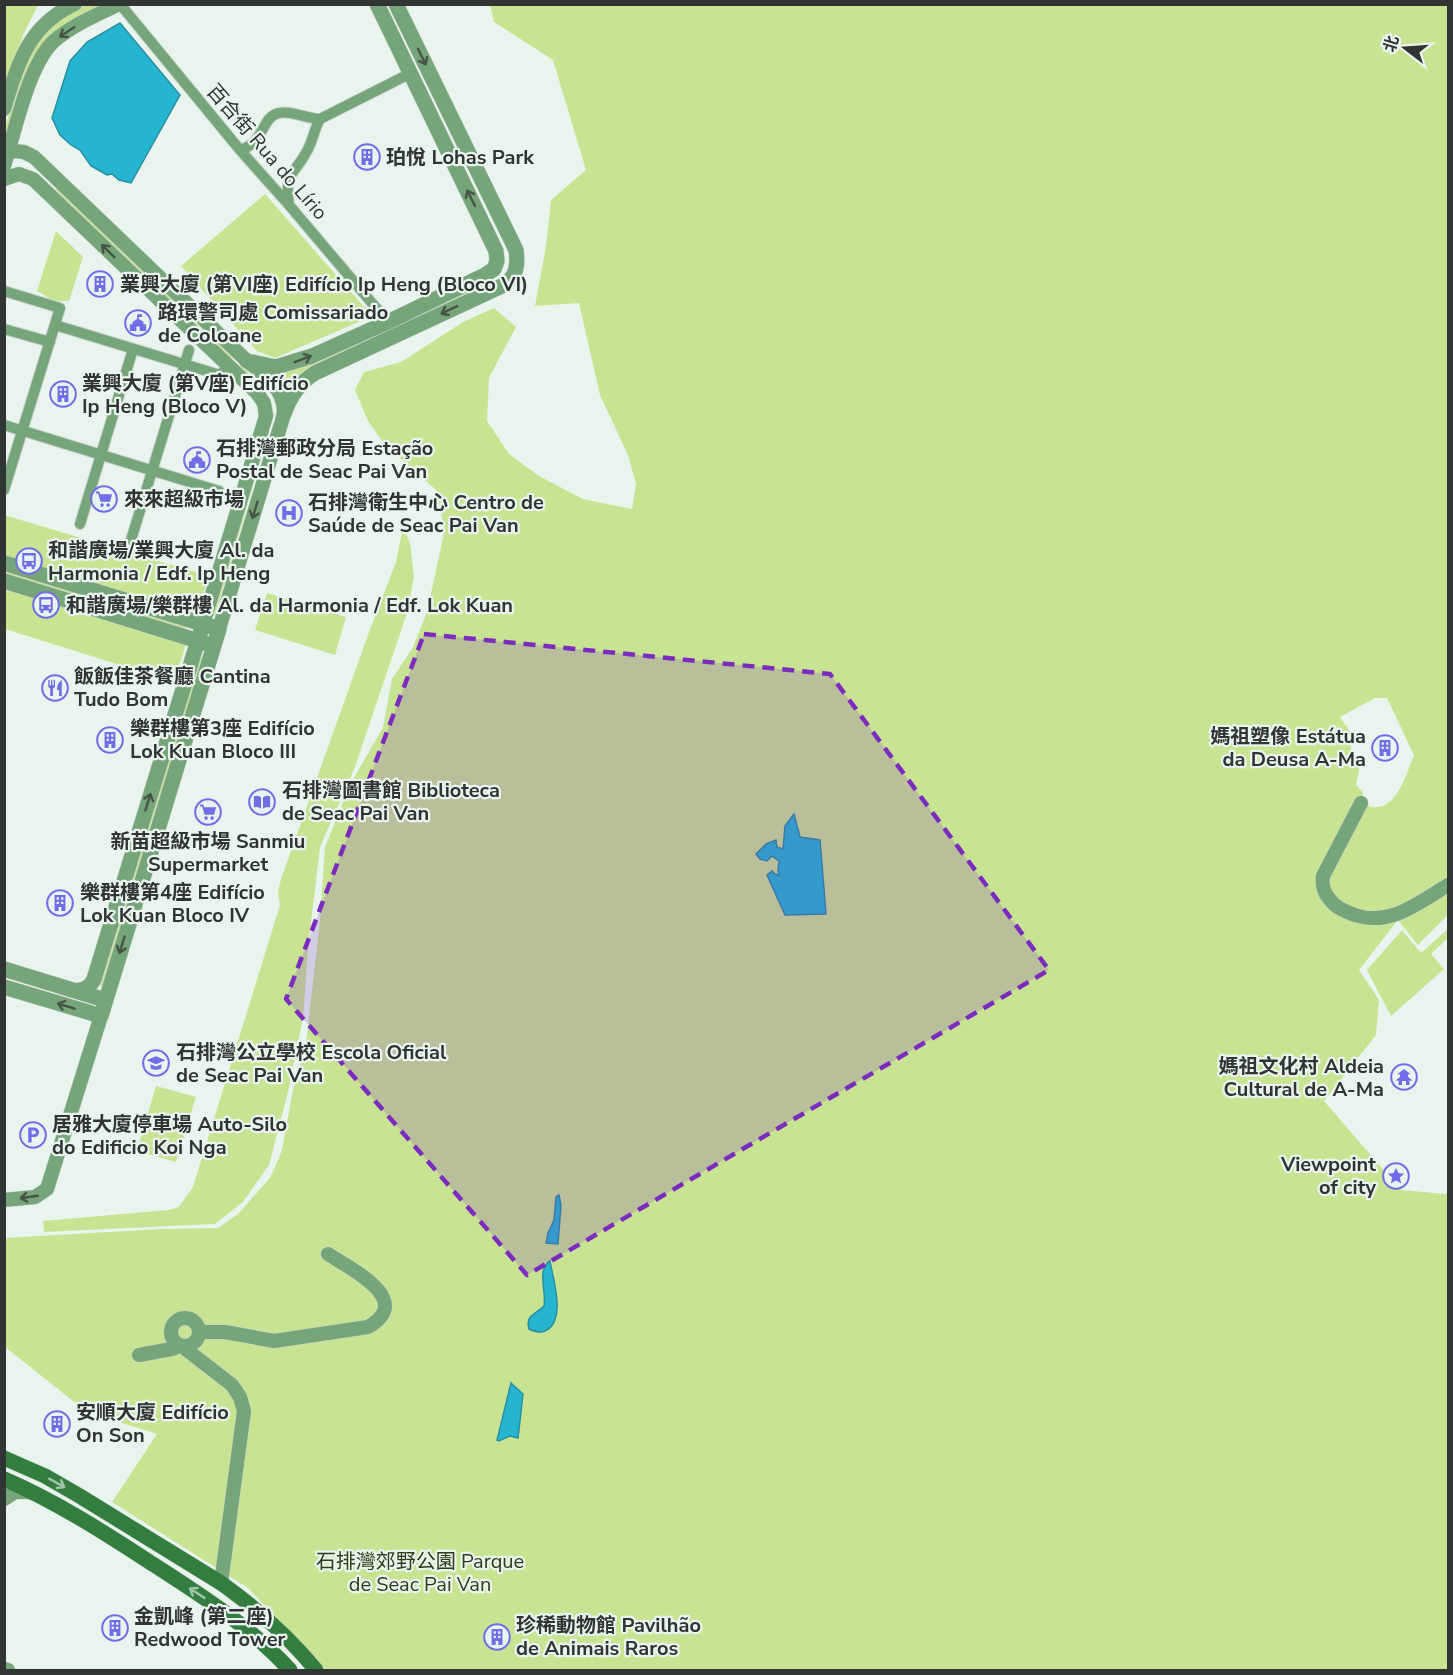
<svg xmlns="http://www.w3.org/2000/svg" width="1453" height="1675" viewBox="0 0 1453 1675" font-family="'Nunito Sans','Noto Sans SC',sans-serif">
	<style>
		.green { fill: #c8e493; fill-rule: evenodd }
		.water { fill: #25b5d0; stroke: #288ea1; stroke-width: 1.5 }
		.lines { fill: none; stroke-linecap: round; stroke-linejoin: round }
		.pedestrian-casing { stroke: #c8d1cd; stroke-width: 12 }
		.minor-casing { stroke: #c8d1cd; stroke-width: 15 }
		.tertiary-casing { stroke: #c8d1cd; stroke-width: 16 }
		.secondary-casing { stroke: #c8d1cd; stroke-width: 16 }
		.pedestrian { stroke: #76a57a; stroke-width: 10 }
		.minor { stroke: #76a57a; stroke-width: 14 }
		.tertiary { stroke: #76a57a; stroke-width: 15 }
		.secondary { stroke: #337e3f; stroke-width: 15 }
		.oneway { stroke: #455648 }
		.oneway2 { stroke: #a0c5a9 }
		.marked { fill: #7b2cbf; fill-opacity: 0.2; stroke: #7b2cbf; stroke-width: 4.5; stroke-dasharray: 12 8; stroke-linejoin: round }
		.labels { text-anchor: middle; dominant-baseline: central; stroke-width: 4.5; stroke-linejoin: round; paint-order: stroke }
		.street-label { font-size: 20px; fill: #303432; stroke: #e9f4ef }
		.poi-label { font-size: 20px; font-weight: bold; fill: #303432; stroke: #e9f4ef; text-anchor: start }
		.park-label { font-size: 20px; fill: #2f3a16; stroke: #e9f4ef }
	</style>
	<rect width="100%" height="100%" fill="#e9f4ef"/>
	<path class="green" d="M5 5H38L23 35 5 90Z
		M86 5H106C83 16 60 25 43 44L8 132 6 131 5 128C23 73 28 30 86 5Z
		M490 5H1448V915L1418 945 1398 920 1359 970 1379 1000 1376 1035 1324 1101 1401 1190 1446 1194 1448 1192V1670H326L248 1588 112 1502 157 1434 87 1412 5 1347 4 1238 161 1229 218 1228 238 1214 270 1178 276 1165 282 1150 293 1090 306 1044 320 920 325 847 350 785 383 727 392 679 413 647 427 612 444 533 441 510 435 489 385 445 368 421 355 390 364 372 401 362 463 322 494 308 516 327 489 378 487 421 509 454 539 476 583 499 632 509 636 484 628 455 600 395 579 303 535 306 546 246 551 200 586 170 553 60 494 22ZM1375 698H1387L1414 755C1405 777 1394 821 1361 803L1363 792 1356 785 1360 765 1351 753V733L1340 717ZM785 826 800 838 785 915 772 871 775 874 780 875 778 870 779 861 772 856 767 861 760 859 757 854 776 840 777 847 783 849ZM550 1261 558 1309 555 1319 527 1322 530 1317 544 1306 546 1297 543 1286Z
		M58 187 234 356 232 359 55 190Z
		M265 194 366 309V314L361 321 275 358 257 351 181 266Z
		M56 231 83 257 69 301H54L37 291Z
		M488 281 489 284 486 287 305 370 295 379 287 393 274 376 306 365Z
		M240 364C255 380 270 391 274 414L215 616 211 615 268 422 237 366Z
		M4 515 209 576 197 614 5 556Z
		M403 527 410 543 414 577 407 613 355 767 320 847 308 948 303 1018 288 1092 269 1165 243 1202 215 1224 44 1232 43 1221 168 1210 179 1207 193 1187 280 905 278 891 281 879 369 632 396 562Z
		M4 570 186 626 185 630 5 574Z
		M4 587 186 644 174 682 5 629Z
		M267 593 346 617 335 655 255 630Z
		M198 657 203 658 102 986 98 985Z
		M1448 929V938L1431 954 1444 969 1391 1016 1367 970 1402 930 1421 953Z
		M156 1086 196 1097 176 1162 137 1151Z"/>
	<path class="water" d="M120 23 180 95 131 183 119 180 112 174 107 175 91 166 80 150 71 145 60 135 52 118 70 61 87 42Z
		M794 814 800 837 820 840 826 914 785 915 767 875 772 871 775 874 779 875 778 870 779 861 772 856 767 861 760 859 756 854 766 844 776 840 777 847 783 849 785 826Z
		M559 1195 561 1205 558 1244 546 1243 548 1233 554 1220 556 1197Z
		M550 1261C553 1279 566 1318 547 1330 541 1334 535 1332 529 1329 525 1315 536 1314 544 1306 547 1292 536 1270 550 1261Z
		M511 1383 523 1394 518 1438 510 1436 499 1441 497 1440Z"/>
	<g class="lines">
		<g class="pedestrian-casing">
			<path id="pedestrian" d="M120 4 240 150 289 205 388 322
				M240 150C265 143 261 117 279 113 291 110 307 119 320 119L411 73
				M289 205C284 171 294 176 307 151 313 141 314 129 320 119
				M4 291 60 308 4 490
				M55 325 220 375 229 366
				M4 329 50 342
				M4 425 219 491
				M80 524 133 349
				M131 540 189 350"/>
		</g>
		<g class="minor-casing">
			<path id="minor" d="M4 109C18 64 28 25 75 4
				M4 150 24 152 34 157 247 361C265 375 285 389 284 414L219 629
				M4 166C15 132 28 65 54 41 72 25 97 15 119 4
				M4 179 19 174 33 179 257 393 264 403 266 416 203 624
				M1361 803 1323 876C1321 889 1326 896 1334 904 1340 910 1347 912 1355 915 1390 927 1420 902 1448 885
				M4 1200 35 1197 47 1189 101 1016
				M171 1332a14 14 0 1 1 28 0a14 14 0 1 1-28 0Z
				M199 1332H225L274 1341 368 1327C416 1300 349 1268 328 1254
				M183 1347 232 1385 240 1397 244 1411 221 1583
				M139 1355 172 1349 179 1346
				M4 1499 15 1492H31
				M4 1669 8 1670"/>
		</g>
		<g class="tertiary-casing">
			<path id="tertiary" d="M247 361 276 367 312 356 388 322 485 275 494 269 497 261 496 251 377 4
				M284 414C290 396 299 383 315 373L504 285C517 276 518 265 516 250L396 4
				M4 563 219 629 101 1016 4 987
				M4 581 205 643
				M4 969 105 1000
				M72 990C82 992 90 988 94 979L203 624"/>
		</g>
		<g class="secondary-casing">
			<path id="secondary" d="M4 1458 45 1476 78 1495 221 1583C256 1608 289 1637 316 1670
				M4 1479C55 1501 102 1531 148 1561 199 1594 249 1625 290 1670"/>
		</g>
		<use href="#pedestrian" class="pedestrian"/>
		<use href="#minor" class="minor"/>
		<use href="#tertiary" class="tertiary"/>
		<use href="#secondary" class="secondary"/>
	</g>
	<defs><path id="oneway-shaft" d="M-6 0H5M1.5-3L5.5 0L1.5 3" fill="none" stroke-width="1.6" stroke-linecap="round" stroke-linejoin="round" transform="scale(1.5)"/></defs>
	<g class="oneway">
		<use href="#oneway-shaft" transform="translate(67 32) rotate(146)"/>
		<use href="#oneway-shaft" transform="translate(422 57) rotate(64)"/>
		<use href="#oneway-shaft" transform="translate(471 198) rotate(-116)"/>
		<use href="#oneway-shaft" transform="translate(108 251) rotate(-136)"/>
		<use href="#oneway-shaft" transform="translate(449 310) rotate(155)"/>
		<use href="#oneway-shaft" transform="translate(303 359) rotate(-21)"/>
		<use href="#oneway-shaft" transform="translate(255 510) rotate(107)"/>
		<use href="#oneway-shaft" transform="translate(148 802) rotate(-73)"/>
		<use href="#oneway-shaft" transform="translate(122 945) rotate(107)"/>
		<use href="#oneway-shaft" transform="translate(66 1006) rotate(-163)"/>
		<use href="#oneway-shaft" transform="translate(29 1197) rotate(172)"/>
	</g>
	<g class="oneway2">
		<use href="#oneway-shaft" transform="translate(57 1483) rotate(29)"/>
		<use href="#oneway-shaft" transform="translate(197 1593) rotate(-147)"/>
	</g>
	<path class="marked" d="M424 634 830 674 1049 970 527 1275 286 999Z"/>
	<defs>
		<g id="building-ring" transform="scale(1.35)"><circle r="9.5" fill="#e9f4ef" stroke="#736ce7" stroke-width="1.5"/><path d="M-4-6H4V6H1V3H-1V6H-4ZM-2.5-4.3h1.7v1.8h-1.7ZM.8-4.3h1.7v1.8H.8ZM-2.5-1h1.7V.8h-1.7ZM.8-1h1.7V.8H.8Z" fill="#736ce7"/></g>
		<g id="civic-ring" transform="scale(1.35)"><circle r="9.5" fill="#e9f4ef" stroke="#736ce7" stroke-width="1.5"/><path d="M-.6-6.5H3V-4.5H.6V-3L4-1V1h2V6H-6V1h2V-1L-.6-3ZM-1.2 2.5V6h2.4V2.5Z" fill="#736ce7"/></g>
		<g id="supermarket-ring" transform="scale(1.35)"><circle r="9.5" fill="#e9f4ef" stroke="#736ce7" stroke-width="1.5"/><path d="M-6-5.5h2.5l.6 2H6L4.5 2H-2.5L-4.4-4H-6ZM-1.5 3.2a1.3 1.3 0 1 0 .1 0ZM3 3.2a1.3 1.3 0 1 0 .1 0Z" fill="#736ce7"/></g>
		<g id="hospital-ring" transform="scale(1.35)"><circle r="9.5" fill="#e9f4ef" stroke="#736ce7" stroke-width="1.5"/><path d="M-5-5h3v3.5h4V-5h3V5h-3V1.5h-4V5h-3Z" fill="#736ce7"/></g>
		<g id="bus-ring" transform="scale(1.35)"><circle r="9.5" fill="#e9f4ef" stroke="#736ce7" stroke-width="1.5"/><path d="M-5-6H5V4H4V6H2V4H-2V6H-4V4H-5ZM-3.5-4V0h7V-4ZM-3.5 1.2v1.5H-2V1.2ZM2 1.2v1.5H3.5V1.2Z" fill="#736ce7"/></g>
		<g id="restaurant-ring" transform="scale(1.35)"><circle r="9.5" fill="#e9f4ef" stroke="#736ce7" stroke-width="1.5"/><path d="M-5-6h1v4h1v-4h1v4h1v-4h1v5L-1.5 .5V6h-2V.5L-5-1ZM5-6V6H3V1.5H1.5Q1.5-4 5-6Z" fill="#736ce7"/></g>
		<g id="library-ring" transform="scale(1.35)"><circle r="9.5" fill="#e9f4ef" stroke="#736ce7" stroke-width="1.5"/><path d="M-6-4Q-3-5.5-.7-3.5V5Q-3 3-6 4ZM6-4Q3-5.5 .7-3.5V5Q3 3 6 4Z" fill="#736ce7"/></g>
		<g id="school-ring" transform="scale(1.35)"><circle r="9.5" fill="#e9f4ef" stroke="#736ce7" stroke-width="1.5"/><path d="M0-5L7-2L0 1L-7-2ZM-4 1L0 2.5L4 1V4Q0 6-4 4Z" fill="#736ce7"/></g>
		<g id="temple-ring" transform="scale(1.35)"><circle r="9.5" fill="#e9f4ef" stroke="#736ce7" stroke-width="1.5"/><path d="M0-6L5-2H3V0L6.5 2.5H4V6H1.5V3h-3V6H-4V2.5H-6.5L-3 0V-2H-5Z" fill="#736ce7"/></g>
		<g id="parking-ring" transform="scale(1.35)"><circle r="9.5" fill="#e9f4ef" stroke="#736ce7" stroke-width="1.5"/><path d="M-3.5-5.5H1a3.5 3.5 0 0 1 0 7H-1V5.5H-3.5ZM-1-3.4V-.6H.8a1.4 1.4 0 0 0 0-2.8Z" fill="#736ce7"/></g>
		<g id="sight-ring" transform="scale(1.35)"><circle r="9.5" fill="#e9f4ef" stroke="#736ce7" stroke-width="1.5"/><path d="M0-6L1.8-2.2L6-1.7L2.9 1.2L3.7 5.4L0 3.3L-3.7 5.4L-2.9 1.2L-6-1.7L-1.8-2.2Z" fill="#736ce7"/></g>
	</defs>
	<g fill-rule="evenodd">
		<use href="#building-ring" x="367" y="157"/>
		<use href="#building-ring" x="100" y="284"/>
		<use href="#civic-ring" x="138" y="323"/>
		<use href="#building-ring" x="63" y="394"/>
		<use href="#civic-ring" x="197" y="460"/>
		<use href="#supermarket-ring" x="104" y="499"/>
		<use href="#hospital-ring" x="289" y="513"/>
		<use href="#bus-ring" x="29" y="561"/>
		<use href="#bus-ring" x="46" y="605"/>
		<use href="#restaurant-ring" x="55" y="688"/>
		<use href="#building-ring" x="110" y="740"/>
		<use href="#building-ring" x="1385" y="748"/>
		<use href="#library-ring" x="262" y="802"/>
		<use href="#supermarket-ring" x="208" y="812"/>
		<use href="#building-ring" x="60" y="903"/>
		<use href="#school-ring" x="156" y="1063"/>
		<use href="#temple-ring" x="1404" y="1077"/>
		<use href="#parking-ring" x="33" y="1135"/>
		<use href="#sight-ring" x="1396" y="1176"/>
		<use href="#building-ring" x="57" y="1424"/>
		<use href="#building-ring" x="115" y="1628"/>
		<use href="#building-ring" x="497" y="1637"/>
	</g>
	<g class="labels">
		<g class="street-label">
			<text transform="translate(267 152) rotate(49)">百合街 Rua do Lírio</text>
		</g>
		<g class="poi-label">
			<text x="386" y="157">珀悅 Lohas Park</text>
			<text x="120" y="284">業興大廈 (第VI座) Edifício Ip Heng (Bloco VI)</text>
			<text x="158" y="312">路環警司處 Comissariado<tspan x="158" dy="23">de Coloane</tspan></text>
			<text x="82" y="383">業興大廈 (第V座) Edifício<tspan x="82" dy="23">Ip Heng (Bloco V)</tspan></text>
			<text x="216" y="448">石排灣郵政分局 Estação<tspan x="216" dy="23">Postal de Seac Pai Van</tspan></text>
			<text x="124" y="499">來來超級市場</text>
			<text x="308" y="502">石排灣衛生中心 Centro de<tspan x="308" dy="23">Saúde de Seac Pai Van</tspan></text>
			<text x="48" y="550">和諧廣場/業興大廈 Al. da<tspan x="48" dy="23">Harmonia / Edf. Ip Heng</tspan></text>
			<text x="66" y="605">和諧廣場/樂群樓 Al. da Harmonia / Edf. Lok Kuan</text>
			<text x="74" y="676">飯飯佳茶餐廳 Cantina<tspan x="74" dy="23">Tudo Bom</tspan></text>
			<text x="130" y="728">樂群樓第3座 Edifício<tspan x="130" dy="23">Lok Kuan Bloco III</tspan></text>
			<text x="1366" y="736" text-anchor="end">媽祖塑像 Estátua<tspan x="1366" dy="23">da Deusa A-Ma</tspan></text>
			<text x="282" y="790">石排灣圖書館 Biblioteca<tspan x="282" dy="23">de Seac Pai Van</tspan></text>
			<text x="208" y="841" text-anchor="middle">新苗超級市場 Sanmiu<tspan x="208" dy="23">Supermarket</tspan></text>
			<text x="80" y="892">樂群樓第4座 Edifício<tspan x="80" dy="23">Lok Kuan Bloco IV</tspan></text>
			<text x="176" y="1052">石排灣公立學校 Escola Oficial<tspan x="176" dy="23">de Seac Pai Van</tspan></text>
			<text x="1384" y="1066" text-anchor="end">媽祖文化村 Aldeia<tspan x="1384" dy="23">Cultural de A-Ma</tspan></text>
			<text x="52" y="1124">居雅大廈停車場 Auto-Silo<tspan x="52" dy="23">do Edificio Koi Nga</tspan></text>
			<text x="1376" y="1164" text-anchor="end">Viewpoint<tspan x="1376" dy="23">of city</tspan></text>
			<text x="76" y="1412">安順大廈 Edifício<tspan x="76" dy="23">On Son</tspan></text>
			<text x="134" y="1616">金凱峰 (第二座)<tspan x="134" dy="23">Redwood Tower</tspan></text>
			<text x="516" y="1625">珍稀動物館 Pavilhão<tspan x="516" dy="23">de Animais Raros</tspan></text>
		</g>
		<g class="park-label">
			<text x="420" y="1561">石排灣郊野公園 Parque<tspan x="420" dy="23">de Seac Pai Van</tspan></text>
		</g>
	</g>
	<rect width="1453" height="1675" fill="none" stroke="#303432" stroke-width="12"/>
	<g transform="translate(1405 48) rotate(287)" stroke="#e9f4ef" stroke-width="4.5" paint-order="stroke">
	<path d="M0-4.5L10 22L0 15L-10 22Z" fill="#303432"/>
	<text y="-9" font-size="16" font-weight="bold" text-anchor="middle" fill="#303432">北</text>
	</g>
</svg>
